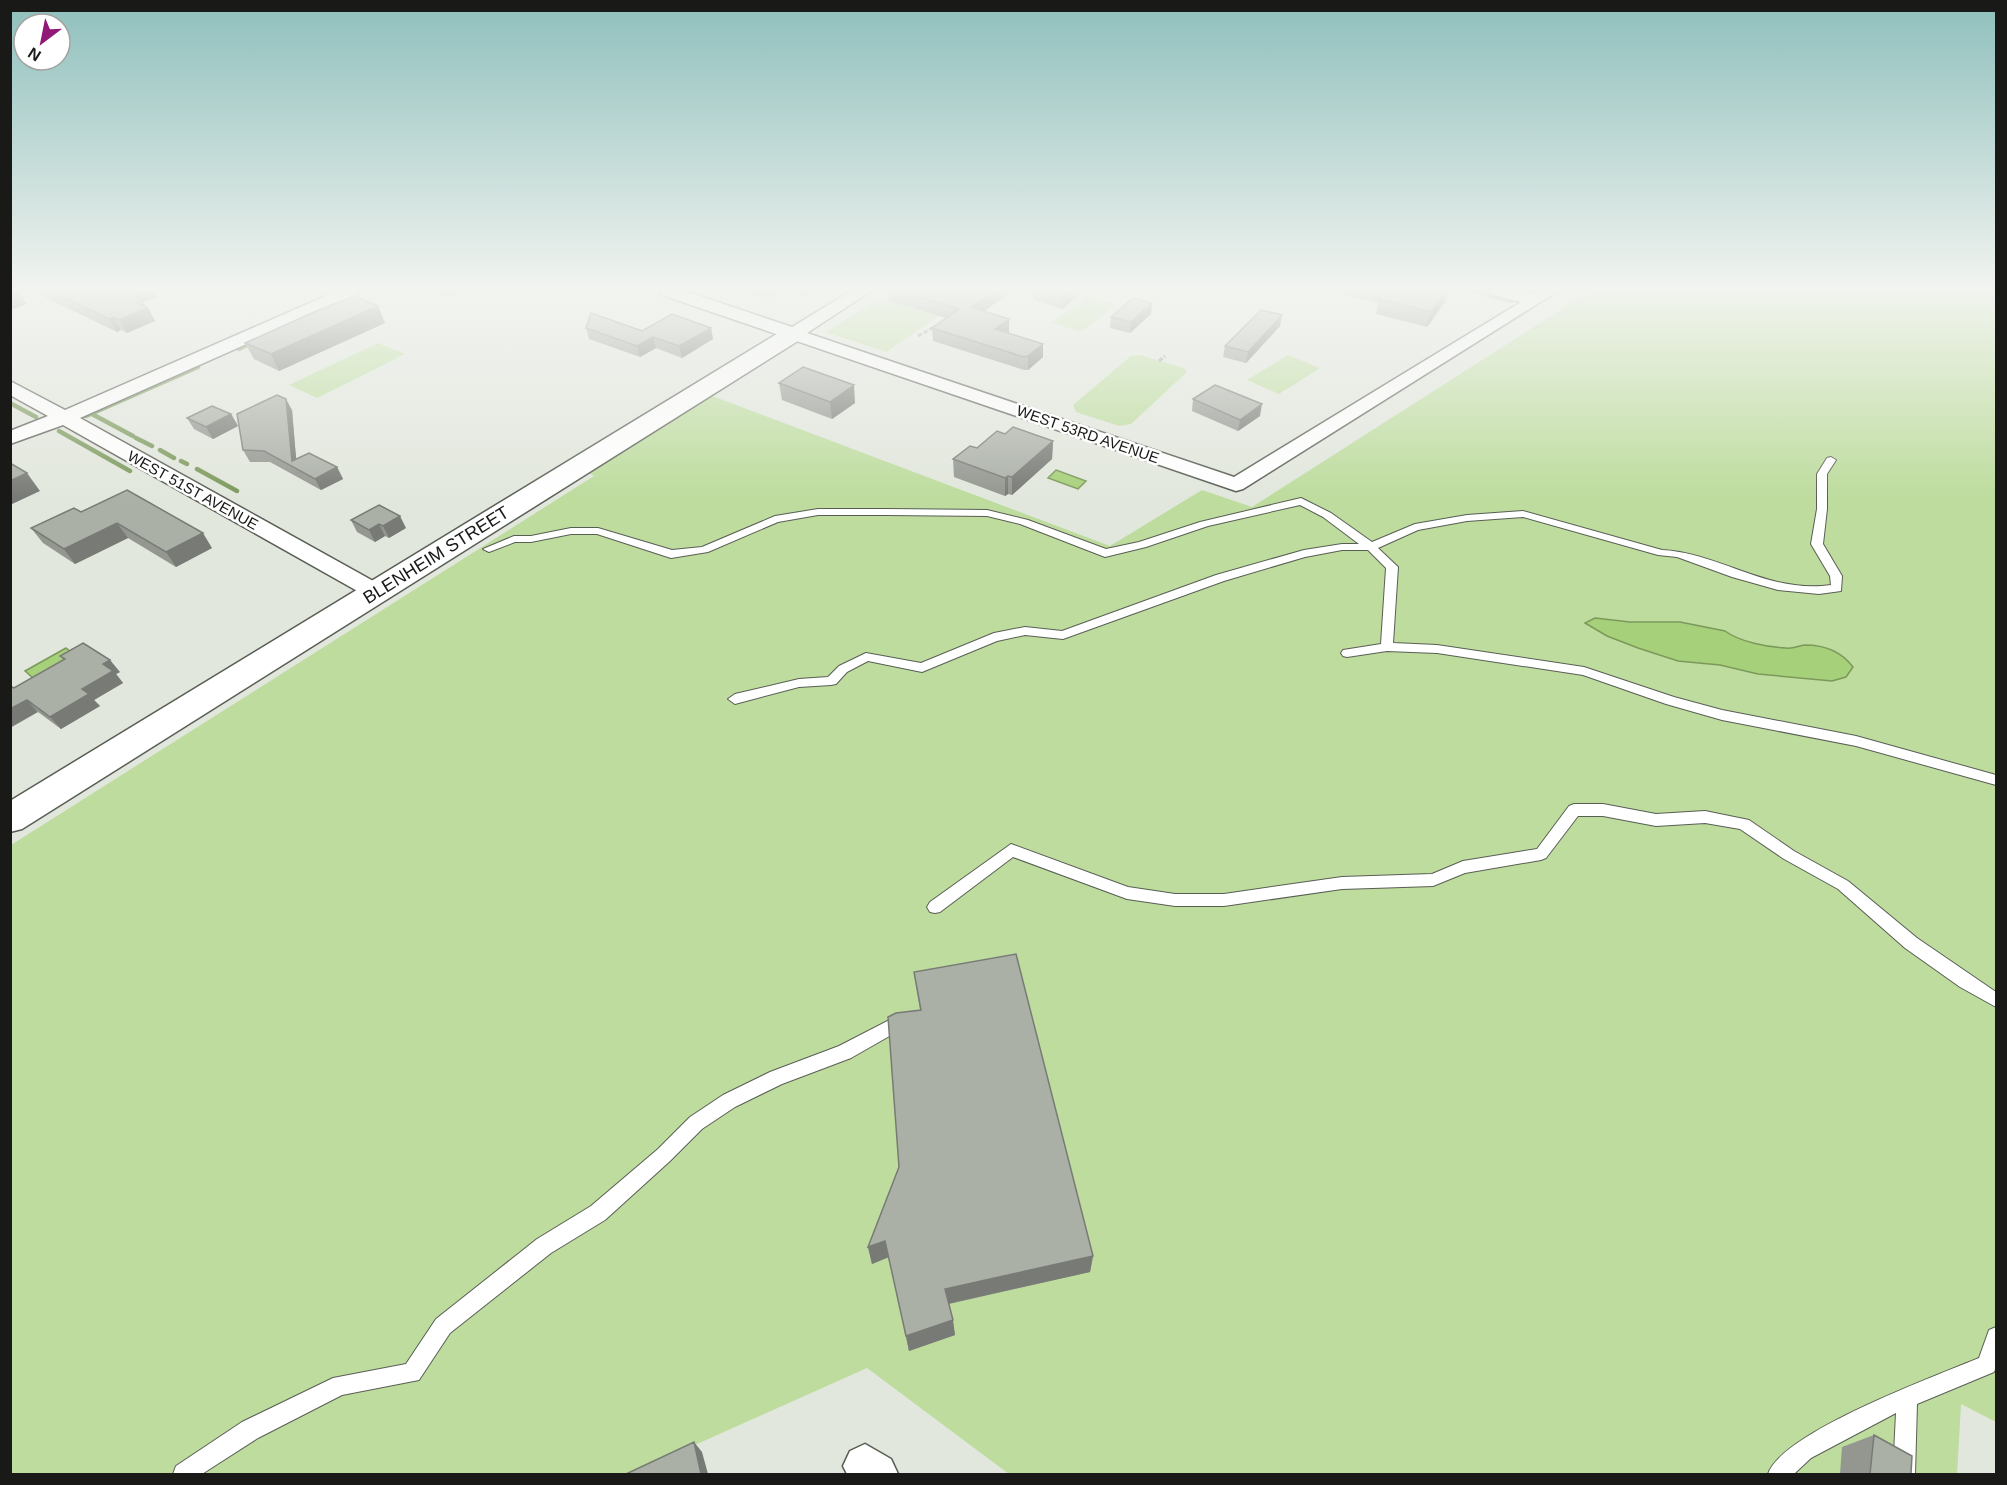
<svg xmlns="http://www.w3.org/2000/svg" width="2007" height="1485" viewBox="0 0 2007 1485" font-family="Arial,sans-serif">
	<style>
		.green { fill: #bddc9d }
		.water { fill: #a7d07a; stroke: #7c995c; stroke-width: 1.5 }
		.lines { fill: none; stroke-linecap: round; stroke-linejoin: round }
		.stream { stroke: #7c995c; stroke-width: 4.5 }
		.service-casing { stroke: #595e55; stroke-width: 2 }
		.minor-casing { stroke: #595e55; stroke-width: 3 }
		.tertiary-casing { stroke: #595e55; stroke-width: 3 }
		.path { stroke: #9c9f98; stroke-width: 3; stroke-dasharray: 4.5 2; stroke-linecap: butt }
		.service { fill: #fff; fill-rule: evenodd }
		.minor { fill: #fff; fill-rule: evenodd }
		.tertiary { fill: #fff; fill-rule: evenodd }
		.wall { fill: #939790 }
		.shaded-wall { fill: #787b75 }
		.building { fill: #abb0a7; stroke: #787b75; stroke-width: 1.5 }
		.labels { text-anchor: middle; dominant-baseline: central; stroke-width: 5; stroke-linejoin: round; paint-order: stroke }
		.far-street-label { font-size: 15px; fill: #191a17; stroke: #fff }
		.street-label { font-size: 18px; fill: #191a17; stroke: #fff }
	</style>
	<rect width="100%" height="100%" fill="#e2e7dd"/>
	<path class="green" d="M1590 291H1996V1422L1961 1404 1957 1474H1009L867 1368 630 1474H11V845L594 476 584 470 707 394 1110 546 1202 490 1252 507Z
		M1088 296 1117 304 1081 332 1052 323Z
		M880 298 939 316 886 352 826 332Z
		M378 343 405 354 317 398 289 385Z
		M1140 355 1184 368 1187 372 1131 424 1119 426 1076 412 1073 405 1131 356Z
		M1288 355 1320 368 1279 394 1247 380Z"/>
	<path class="water" d="M1056 470 1086 481 1078 489 1048 478Z
		M1595 618 1630 622H1680L1725 631C1740 642 1767 647 1786 648 1793 649 1798 646 1805 645 1825 645 1841 651 1853 667L1846 677 1832 681 1758 674 1720 665 1678 661 1638 648 1607 636 1585 623Z
		M66 648 75 655 33 678 25 671Z"/>
	<g class="lines">
		<path class="stream" d="M1473 291 1511 301
			M239 349 253 342
			M10 403 36 417
			M92 414 133 436
			M86 416 198 367
			M59 431 130 471
			M136 438 152 446
			M160 450 174 458
			M181 461 187 464
			M197 469 237 491"/>
		<g class="service-casing">
			<path id="service" d="M1831 457 1836 460 1827 474V509L1823 544 1842 576 1841 591 1819 594 1778 590 1732 577 1677 557 1658 555 1523 517 1467 521 1418 530 1378 548 1398 567 1393 643 1437 645 1584 667 1674 697 1722 710 1856 736 1996 775V785L1856 746 1722 720 1666 704 1583 675 1437 653 1387 651 1347 657 1343 656 1341 653 1343 650 1381 644 1386 568 1368 550H1342L1305 557 1224 581 1063 639 1025 635 997 641 922 672 868 661 847 672 836 684 831 685 799 687 735 704 728 699 735 694 799 679 828 677 839 666 866 653 921 663 994 633 1025 627 1062 631 1216 575 1304 550 1342 544H1359L1323 517 1300 505 1208 526 1146 547 1105 557 1020 524 987 516 888 515H818L778 522 708 552 671 558 597 534H571L531 542H515L489 552 483 549 514 536H531L571 528H598L672 550 702 547 775 516 818 509H888L987 510 1028 520 1106 549 1139 542 1200 522 1301 498 1331 513 1372 542 1415 524 1467 515 1523 511 1662 550C1721 553 1767 594 1831 585L1830 576 1811 544 1817 509V474L1827 458Z
				M1574 804H1603L1656 814 1705 811 1749 820 1794 851 1848 881 1917 938 1996 992V1007L1960 987 1905 948 1838 889 1784 859 1740 829 1705 823 1656 826 1603 816H1578L1546 858 1541 860 1465 873 1433 886 1342 889 1224 906H1175L1127 899 1013 857 940 912 935 913 930 912 927 907 930 902 1011 844 1128 887 1175 894H1224L1342 877 1432 874 1463 861 1537 849 1569 806Z
				M901 1014 907 1016 909 1021 907 1026 851 1058 782 1084 735 1107 702 1129 670 1161 605 1220 551 1253 450 1333 419 1380 342 1395 258 1438 202 1474H173L176 1466 242 1422 333 1378 406 1364 436 1319 537 1239 591 1206 658 1149 690 1117 723 1095 770 1072 839 1046Z
				M1996 1327V1367L1994 1372 1917 1404 1915 1474H1893L1896 1413 1811 1458 1794 1474H1768C1782 1432 1936 1376 1979 1358L1989 1330Z"/>
		</g>
		<g class="minor-casing">
			<path id="minor" d="M337 291H359L357 295 80 418 384 587 388 592 384 597 376 600 368 597 63 425 10 444V431L48 416 10 395V381L65 410Z
				M660 291H685L792 327 851 291H871L807 333 1234 477 1521 302 1493 295 1491 291H1520L1533 294 1538 291H1558L1243 489 1236 491 662 295Z
				M865 1444 891 1459 898 1474H847L843 1466 850 1451Z"/>
		</g>
		<g class="tertiary-casing">
			<path id="tertiary" d="M793 327 801 329 804 334 801 339 22 829 10 832V801L785 329Z"/>
		</g>
		<path class="path" d="M918 336 936 326
			M1159 361 1165 356"/>
		<use href="#service" class="service"/>
		<use href="#minor" class="minor"/>
		<use href="#tertiary" class="tertiary"/>
	</g>
	<path class="wall" d="M32 291H152L156 297 143 302 146 307 148 308 155 321 127 333 121 330 117 332Z
		M432 291H462L449 297Z
		M744 291H780L768 298Z
		M787 291H813L804 296Z
		M888 291H1011L984 311 1009 332H1008L1043 357 1028 370H1024L933 341 932 328 946 318 889 301Z
		M1034 291H1084L1062 309 1034 300Z
		M1330 291H1448L1445 302 1427 327 1376 314 1378 303Z
		M1152 303 1151 314 1130 333 1110 328 1111 317Z
		M385 323 279 371 254 359 245 343Z
		M1280 326 1246 363 1223 357 1225 346Z
		M586 328 642 331 711 328 713 339 682 358 656 348 640 357 589 339Z
		M779 383 855 403 832 419 782 400Z
		M1193 399 1260 416 1238 431 1192 411Z
		M292 410 296 459 337 467 343 479 321 490 270 462H250L243 450Z
		M231 414 238 426 213 439 194 429 187 418Z
		M1005 434 1053 441 1052 459 1012 495 1008 494 1005 496 954 477 953 459Z
		M81 512 212 548 176 567 128 538 75 564 43 543 31 528Z
		M351 520 406 528 389 538 385 536 375 542 357 532Z
		M60 656 120 672 116 674 123 683 94 700 100 706 61 729 38 712 14 688 64 660Z
		M914 972 1093 1256 1090 1272 949 1304 955 1335 909 1351 889 1257 872 1264 868 1247 899 1167 920 1010Z
		M1874 1435 1911 1474H1840L1842 1447Z"/>
	<path class="shaded-wall" d="M130 291H152L156 297 143 302 147 309 148 308 155 321 127 333 119 320 129 292Z
		M447 291H462L449 297Z
		M767 291H780L768 298Z
		M804 291H813L804 296Z
		M994 291H1011V292L972 320 971 307Z
		M1067 291H1084L1062 309 1063 295Z
		M1446 291H1448L1445 302 1427 327 1431 312Z
		M20 293 27 304 10 310V296Z
		M1152 303 1151 314 1130 333 1131 322Z
		M378 306 385 323 279 371 271 354Z
		M1282 315 1280 326 1246 363 1248 352Z
		M113 317 121 330 117 332 109 319Z
		M1009 319V332L995 342V329Z
		M711 328 713 339 682 358 679 346Z
		M653 337 656 348 640 357 637 346Z
		M1043 344V357L1028 370V356Z
		M854 385 855 403 832 419 830 402Z
		M286 399 292 410 297 469 292 461Z
		M1262 404 1260 416 1238 431 1240 420Z
		M231 414 238 426 213 439 206 427Z
		M1053 441 1052 459 1012 495V477Z
		M337 467 343 479 321 490 315 479Z
		M27 473 40 491 10 505V481Z
		M1008 476V494L1005 496V478Z
		M400 516 406 528 389 538 383 526Z
		M117 523 128 538 75 564 64 549Z
		M379 524 385 536 375 542 369 530Z
		M203 533 212 548 176 567 166 552Z
		M110 660 120 672 116 674 123 683 94 700 100 706 61 729 50 717 82 689 103 664Z
		M27 700 38 712 10 728V709Z
		M885 1241 889 1257 872 1264 868 1247Z
		M1093 1256 1090 1272 947 1304 945 1289Z
		M953 1320 955 1335 909 1351 906 1336Z
		M694 1442 702 1452 708 1474H701Z"/>
	<path class="building" d="M10 291H16L20 293 10 296Z
		M51 291H130L129 292 138 296 135 297 142 301 136 303 148 308 119 320 113 317 109 319Z
		M899 291H994L971 307 1009 319 995 329 1043 344 1028 356 1024 357 932 328 959 309Z
		M1050 291H1067L1063 295Z
		M1386 291H1446L1431 312 1379 299Z
		M354 296 378 306 271 354 245 343 314 312Z
		M1133 298 1152 303 1131 322 1111 317Z
		M1261 310 1282 315 1248 352 1225 346Z
		M591 313 642 331 672 314 711 328 679 346 653 337 637 346 586 328Z
		M803 367 854 385 830 402 779 383Z
		M1215 385 1262 404 1240 420 1193 399Z
		M277 395 286 399 292 461 309 453 337 467 315 479 264 451 243 450 237 414Z
		M212 406 231 414 206 427 187 418Z
		M1013 427 1053 441 1012 477 1008 476 1005 478 953 459 970 446 977 448 997 431 1005 434Z
		M10 463 27 473 10 481Z
		M127 490 203 533 166 552 117 523 64 549 31 528 74 508 81 512Z
		M379 505 400 516 383 526 379 524 369 530 351 520Z
		M83 643 110 660 103 664 113 671 82 689 89 694 50 717 27 700 10 709V686L14 688 65 659 60 656Z
		M1016 954 1093 1256 945 1289 953 1320 906 1336 885 1241 868 1247 899 1167 888 1017 896 1013 921 1010 914 972Z
		M1874 1435 1912 1456 1911 1474H1870Z
		M694 1442 701 1474H626Z"/>
	<linearGradient id="sky" x2="0" y2="1"><stop stop-color="#8ebfbc"/><stop offset="0.58" stop-color="#f2f4f0"/><stop offset="1" stop-color="#f2f4f0" stop-opacity="0"/></linearGradient>
	<rect width="2007" height="499" fill="url(#sky)"/>
	<g class="labels">
		<g class="far-street-label">
			<text transform="translate(1088 434) rotate(19)">WEST 53RD AVENUE</text>
			<text transform="translate(193 490) rotate(29)">WEST 51ST AVENUE</text>
		</g>
		<g class="street-label">
			<text transform="translate(436 555) rotate(-32)">BLENHEIM STREET</text>
		</g>
	</g>
	<rect width="2007" height="1485" fill="none" stroke="#191a17" stroke-width="24"/>
	<g transform="translate(42 42) rotate(212)"><circle r="28" fill="#ffffff" stroke="#a3a3a2" stroke-width="1.5"/>
	<path d="M0-4.5L10 22L0 15L-10 22Z" fill="#911976"/>
	<text y="-9" font-size="16" font-weight="bold" text-anchor="middle" fill="#191a17">N</text>
	</g>
</svg>
